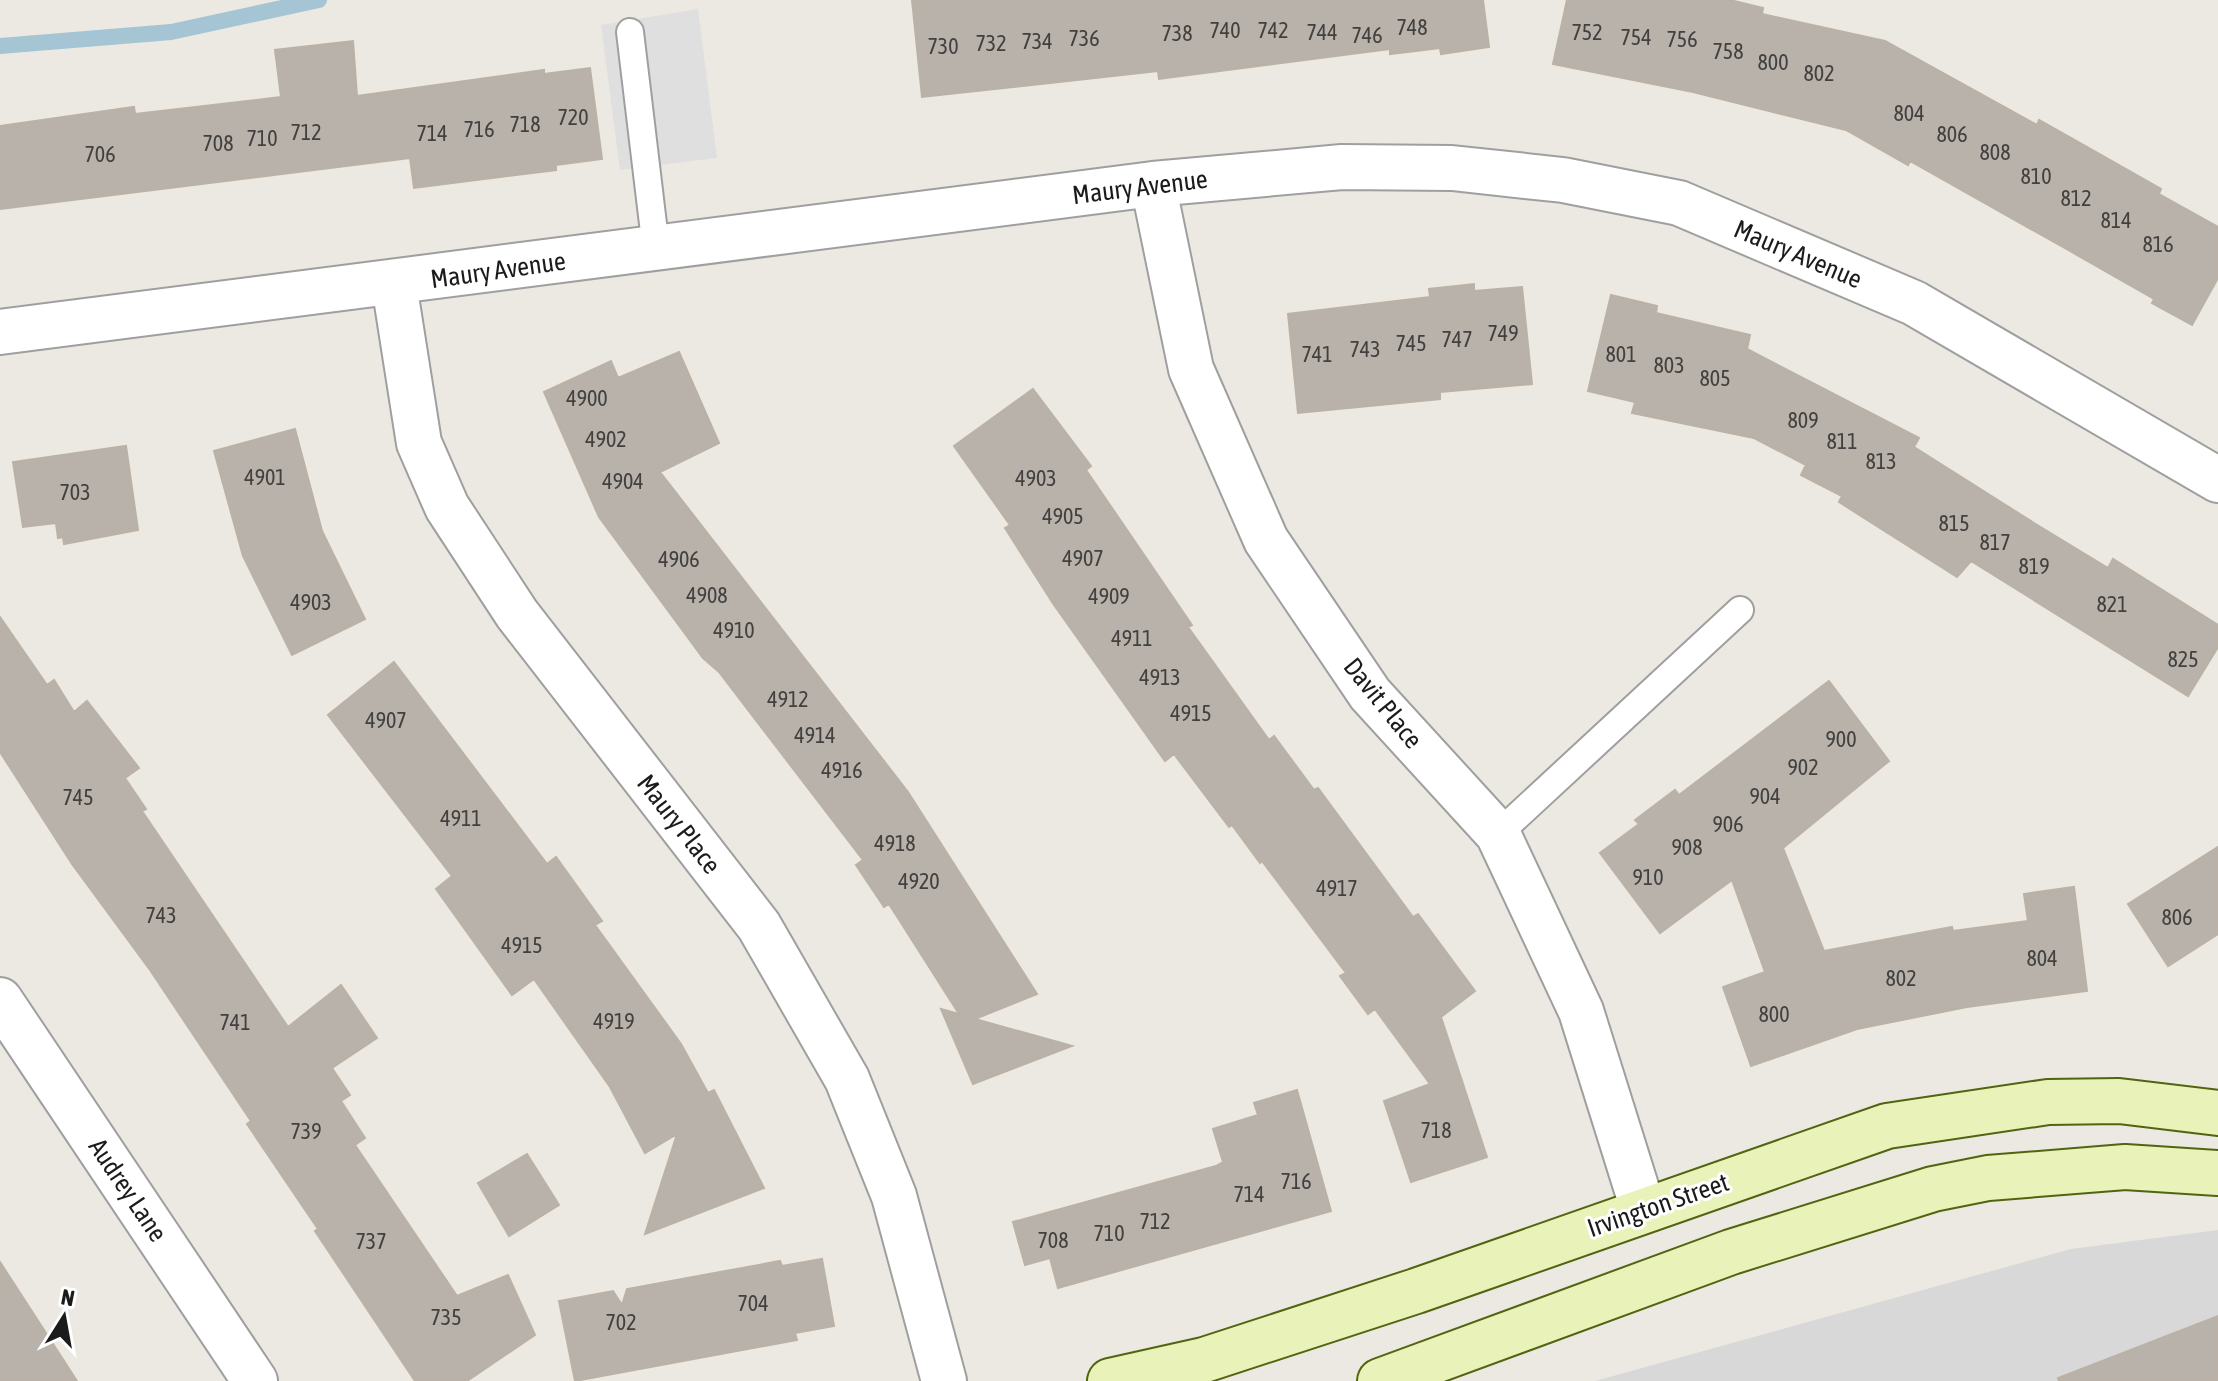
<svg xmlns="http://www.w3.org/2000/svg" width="2218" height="1381" viewBox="0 0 2218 1381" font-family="'Asap Condensed',sans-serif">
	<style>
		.residential { fill: #d9d8d8 }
		.parking { fill: #dfdfdf }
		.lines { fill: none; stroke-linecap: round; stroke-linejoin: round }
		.stream { stroke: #a5c5d5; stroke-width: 16 }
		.building { fill: #b8b2ab; stroke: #bbb1a5; stroke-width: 2 }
		.lane-casing { stroke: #9f9f9f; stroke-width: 30 }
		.street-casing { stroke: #9f9f9f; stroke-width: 48 }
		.secondary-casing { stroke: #51640f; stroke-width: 48 }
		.lane { stroke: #fff; stroke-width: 26 }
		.street { stroke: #fff; stroke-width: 44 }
		.secondary { stroke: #e8f2b9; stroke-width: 44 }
		.labels { text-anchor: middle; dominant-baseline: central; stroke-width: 6; stroke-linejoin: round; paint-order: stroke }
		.number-label { font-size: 22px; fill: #42413f }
		.street-label { font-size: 26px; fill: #1b1b1b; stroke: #fff }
	</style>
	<rect width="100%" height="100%" fill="#ebe9e1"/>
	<path class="residential" d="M2218 1230V1381H1595L2071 1249Z"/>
	<path class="parking" d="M698 9 717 158 620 170 601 25Z"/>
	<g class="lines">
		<path class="stream" d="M0 46 171 32 319 0"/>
	</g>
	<path class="building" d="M912 0H1483L1489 47 1441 54 1440 48 1390 54V49L1159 79 1158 71 922 97Z
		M1567 0H1730L1763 8 1762 14 1885 41 2037 125 2039 120 2082 144 2161 189 2159 194 2218 227V278L2192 325 2152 303 2154 299 2070 251 1910 161 1908 165 1846 130 1693 92 1553 64Z
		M353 41 357 96 544 70V74L590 68 602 159 556 165V170L414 188 410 158 0 209V126L134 107 135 114 281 97 275 50Z
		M1474 284V291L1522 287 1532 384 1440 392V399L1298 413 1288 314 1430 297 1429 289Z
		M1611 295 1657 306 1656 313 1750 335 1747 349 1919 438 1914 447 2034 523 2108 568 2113 559 2218 625V647L2188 696 1971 561 1957 577 1839 502 1842 496 1801 475 1806 465 1754 438 1632 413 1635 402 1588 391Z
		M679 352 719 443 660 472 908 792 1037 994 975 1019 1072 1046 973 1084 941 1009 959 1014 889 904 884 907 856 865 863 860 719 672 703 658 599 517 544 392 611 361 618 378Z
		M1033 389 1091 466 1086 470 1192 625 1188 627 1269 740 1274 736 1314 790 1318 788 1413 917 1418 914 1475 991 1441 1017 1487 1157 1411 1182 1384 1101 1430 1084 1375 1009 1368 1014 1340 976 1346 973 1262 861 1260 863 1232 825 1229 827 1174 754 1165 761 1054 605 1005 528 1010 525 954 446Z
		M295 429 322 531 365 619 292 655 243 556 214 451Z
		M126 446 138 530 64 544 63 537 58 538 56 523 23 527 13 462Z
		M0 617 47 685 54 680 74 712 87 701 139 768 125 778 146 809 142 811 288 1027 341 985 377 1038 332 1068 350 1095 341 1101 365 1138 355 1145 457 1296 508 1275 535 1335 467 1381H415L315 1231 318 1229 247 1124 251 1121 150 970 72 864 0 752Z
		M394 662 547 864 556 857 602 921 595 925 681 1044 708 1093 714 1090 764 1188 645 1234 677 1134 645 1153 610 1087 534 979 512 995 436 889 452 876 328 715Z
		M1829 681 1889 761 1783 848 1824 951 1952 927 1953 931 2028 921 2024 894 2074 887 2087 991 1967 1007 1857 1029 1751 1066 1723 987 1765 972 1732 880 1660 933 1600 853 1639 824 1635 820 1675 790 1679 795Z
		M2218 847V934L2168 966 2128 904Z
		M1297 1090 1331 1211 1058 1288 1050 1258 1025 1265 1013 1222 1216 1166 1223 1162 1213 1129 1258 1115 1254 1103Z
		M527 1154 559 1205 509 1236 478 1183Z
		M822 1259 834 1326 795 1333 797 1340 575 1381 559 1301 613 1291 622 1305 627 1289 780 1261 782 1266Z
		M0 1262 77 1381H0Z
		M2218 1316V1381H2059L2058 1378Z"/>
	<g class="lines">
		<g class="lane-casing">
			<path id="lane" d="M630 32 656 249
				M1498 834 1740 610"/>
		</g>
		<g class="street-casing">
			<path id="street" d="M1153 184 1191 369 1266 540 1370 694 1498 834 1581 1011 1643 1209
				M394 284 419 443 447 507 517 614 759 926 847 1079 894 1196 944 1381
				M0 332 1153 184 1342 167 1452 168 1563 180 1679 203 1914 303 2218 480
				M0 1000 255 1381"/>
		</g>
		<g class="secondary-casing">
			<path id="secondary" d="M1110 1381 1204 1360 1416 1291 1887 1126 2048 1102 2119 1101 2218 1113
				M1380 1381 1731 1252 1933 1189 1988 1178 2125 1167 2218 1173"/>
		</g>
		<use href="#lane" class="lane"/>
		<use href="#street" class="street"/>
		<use href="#secondary" class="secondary"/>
	</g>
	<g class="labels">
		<g class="number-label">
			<text x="1412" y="27">748</text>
			<text x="1225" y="30">740</text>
			<text x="1273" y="30">742</text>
			<text x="1322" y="32">744</text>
			<text x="1587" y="32">752</text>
			<text x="1177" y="33">738</text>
			<text x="1367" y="35">746</text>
			<text x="1636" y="37">754</text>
			<text x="1084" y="38">736</text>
			<text x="1682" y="39">756</text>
			<text x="1037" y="41">734</text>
			<text x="991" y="43">732</text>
			<text x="943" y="46">730</text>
			<text x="1728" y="51">758</text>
			<text x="1773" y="62">800</text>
			<text x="1819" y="73">802</text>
			<text x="1909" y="113">804</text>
			<text x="573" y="117">720</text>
			<text x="525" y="124">718</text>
			<text x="479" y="129">716</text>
			<text x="306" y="132">712</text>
			<text x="432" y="133">714</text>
			<text x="1952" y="134">806</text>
			<text x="262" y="138">710</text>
			<text x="218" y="143">708</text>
			<text x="1995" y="152">808</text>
			<text x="100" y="154">706</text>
			<text x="2036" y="176">810</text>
			<text x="2076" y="198">812</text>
			<text x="2116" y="220">814</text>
			<text x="2158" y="244">816</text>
			<text x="1503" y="333">749</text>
			<text x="1457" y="339">747</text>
			<text x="1411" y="343">745</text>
			<text x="1365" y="349">743</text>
			<text x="1317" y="354">741</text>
			<text x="1621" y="354">801</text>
			<text x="1669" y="365">803</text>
			<text x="1715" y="378">805</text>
			<text x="587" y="398">4900</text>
			<text x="1803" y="420">809</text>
			<text x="606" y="439">4902</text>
			<text x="1842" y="441">811</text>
			<text x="1881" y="461">813</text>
			<text x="265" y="477">4901</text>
			<text x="1036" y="478">4903</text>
			<text x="623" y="481">4904</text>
			<text x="75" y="492">703</text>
			<text x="1063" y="516">4905</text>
			<text x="1954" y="523">815</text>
			<text x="1995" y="542">817</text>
			<text x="1083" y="558">4907</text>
			<text x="679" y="559">4906</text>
			<text x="2034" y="566">819</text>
			<text x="707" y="595">4908</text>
			<text x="1109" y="596">4909</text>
			<text x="311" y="602">4903</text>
			<text x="2112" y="604">821</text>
			<text x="734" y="630">4910</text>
			<text x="1132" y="638">4911</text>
			<text x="2183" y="659">825</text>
			<text x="1160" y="677">4913</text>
			<text x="788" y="699">4912</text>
			<text x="1191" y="713">4915</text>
			<text x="386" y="720">4907</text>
			<text x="815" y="735">4914</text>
			<text x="1841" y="739">900</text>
			<text x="1803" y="767">902</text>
			<text x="842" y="770">4916</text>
			<text x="1765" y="796">904</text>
			<text x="78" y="797">745</text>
			<text x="461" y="818">4911</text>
			<text x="1728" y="824">906</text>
			<text x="895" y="843">4918</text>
			<text x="1687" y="847">908</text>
			<text x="1648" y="877">910</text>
			<text x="919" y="881">4920</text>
			<text x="1337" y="888">4917</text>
			<text x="161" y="915">743</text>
			<text x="2177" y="917">806</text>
			<text x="522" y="945">4915</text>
			<text x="2042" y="958">804</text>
			<text x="1901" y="978">802</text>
			<text x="1774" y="1014">800</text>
			<text x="614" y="1021">4919</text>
			<text x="235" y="1022">741</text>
			<text x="1436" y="1130">718</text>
			<text x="306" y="1131">739</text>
			<text x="1296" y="1181">716</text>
			<text x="1249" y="1194">714</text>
			<text x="1155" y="1221">712</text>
			<text x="1109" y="1233">710</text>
			<text x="1053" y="1240">708</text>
			<text x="371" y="1241">737</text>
			<text x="753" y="1303">704</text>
			<text x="446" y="1317">735</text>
			<text x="621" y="1322">702</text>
		</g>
		<g class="street-label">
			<text transform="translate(1140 187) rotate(-7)">Maury Avenue</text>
			<text transform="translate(1798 254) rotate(23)">Maury Avenue</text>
			<text transform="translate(498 270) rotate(-8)">Maury Avenue</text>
			<text transform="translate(1383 703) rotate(51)">Davit Place</text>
			<text transform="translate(679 824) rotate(52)">Maury Place</text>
			<text transform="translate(128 1190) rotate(56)">Audrey Lane</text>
			<text transform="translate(1658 1205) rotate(-19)">Irvington Street</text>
		</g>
	</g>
	<g transform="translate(64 1317) rotate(11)" stroke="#ffffff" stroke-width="6" paint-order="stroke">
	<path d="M0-6L14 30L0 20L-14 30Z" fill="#1b1b1b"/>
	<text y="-12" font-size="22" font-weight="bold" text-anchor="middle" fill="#1b1b1b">N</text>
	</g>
</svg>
